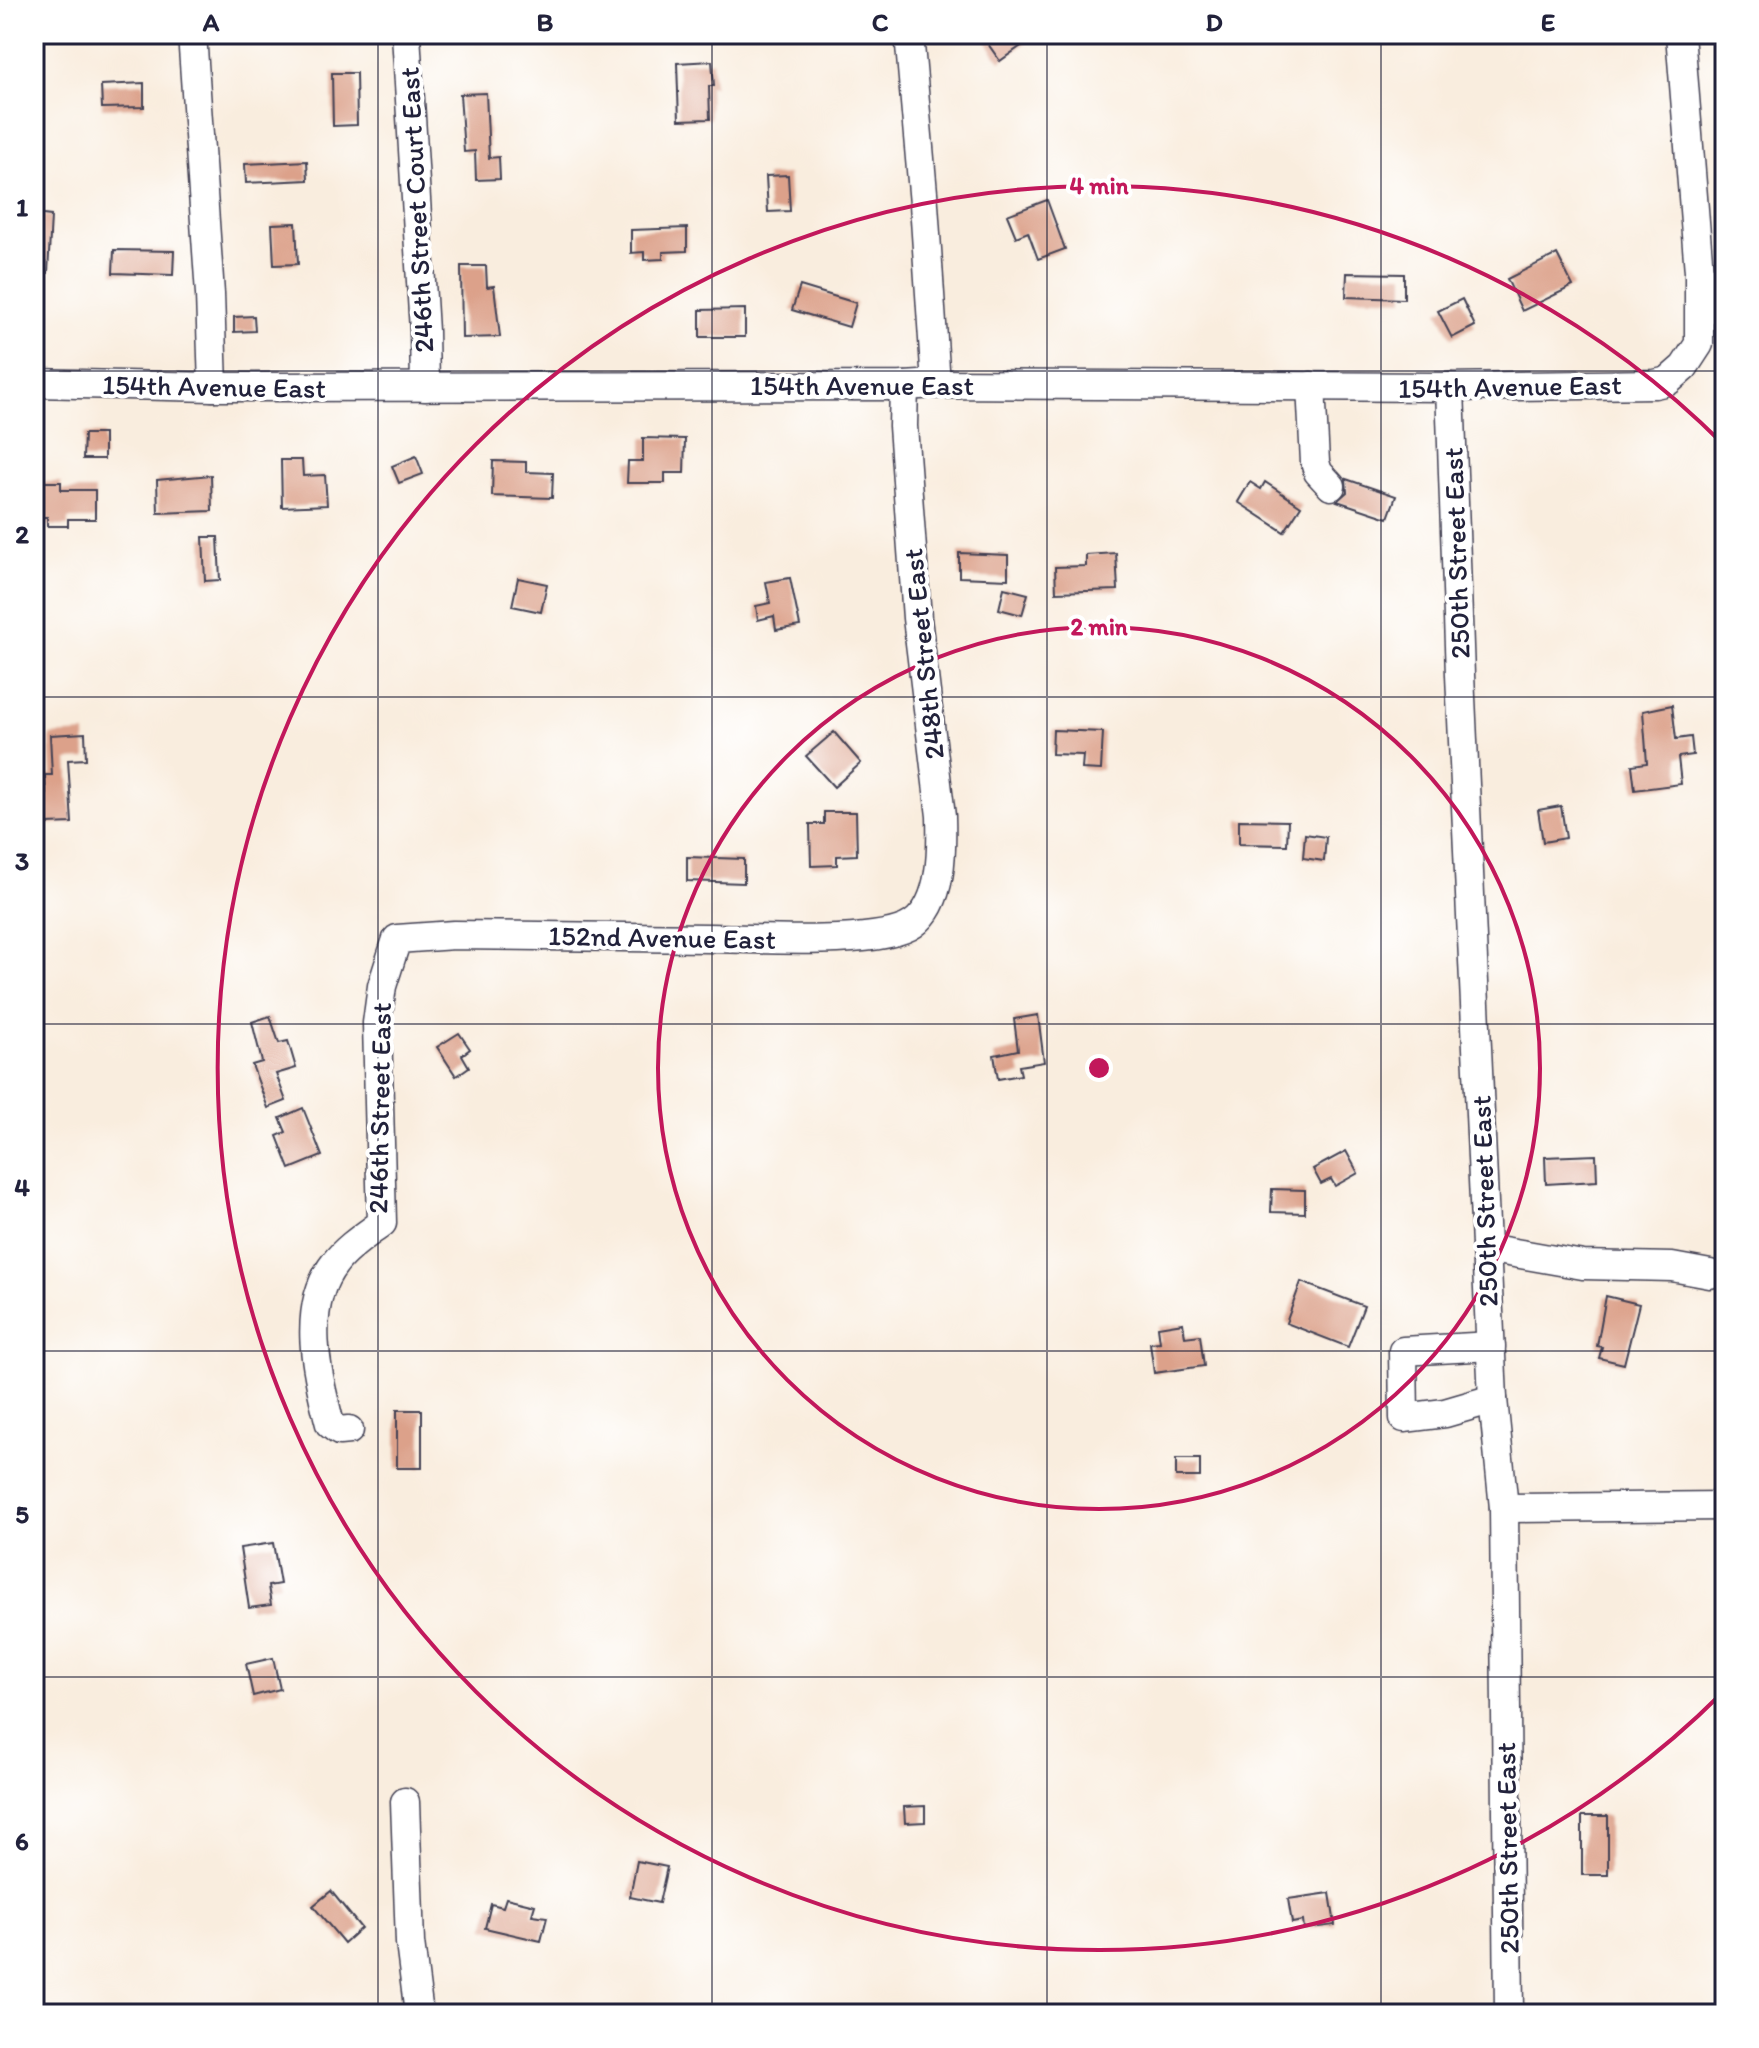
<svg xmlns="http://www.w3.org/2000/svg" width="1759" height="2048" viewBox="0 0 1759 2048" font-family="Itim,sans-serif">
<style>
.building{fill:#dca18a}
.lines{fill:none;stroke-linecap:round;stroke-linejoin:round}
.minor-casing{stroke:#424053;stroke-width:31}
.minor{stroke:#fff;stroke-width:28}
.grid{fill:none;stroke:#22223b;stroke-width:2;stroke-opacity:0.55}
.ring{fill:none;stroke:#c2185b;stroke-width:4}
.labels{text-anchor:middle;stroke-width:8;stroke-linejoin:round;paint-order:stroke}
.street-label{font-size:28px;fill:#22223b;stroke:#fff}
.centre{fill:#c2185b;stroke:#fff;stroke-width:4}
.ring-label{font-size:24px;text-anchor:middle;font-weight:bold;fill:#c2185b;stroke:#fff;stroke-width:8;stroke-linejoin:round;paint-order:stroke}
.neatline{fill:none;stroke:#22223b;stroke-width:3}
.grid-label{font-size:26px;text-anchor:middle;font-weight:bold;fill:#22223b}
</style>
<rect width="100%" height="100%" fill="#fff"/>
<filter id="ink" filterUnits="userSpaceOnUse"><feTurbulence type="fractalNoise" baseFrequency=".0125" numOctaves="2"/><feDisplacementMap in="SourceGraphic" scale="16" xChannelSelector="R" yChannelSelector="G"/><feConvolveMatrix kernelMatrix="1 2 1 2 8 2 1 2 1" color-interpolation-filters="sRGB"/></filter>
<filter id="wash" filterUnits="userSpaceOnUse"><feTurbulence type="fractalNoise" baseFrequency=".006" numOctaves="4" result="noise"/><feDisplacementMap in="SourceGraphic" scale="32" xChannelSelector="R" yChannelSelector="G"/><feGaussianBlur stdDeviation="1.8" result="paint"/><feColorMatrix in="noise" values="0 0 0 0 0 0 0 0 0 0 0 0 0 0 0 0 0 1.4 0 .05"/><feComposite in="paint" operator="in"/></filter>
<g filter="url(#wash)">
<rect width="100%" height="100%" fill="#f9edde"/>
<g id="blocks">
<!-- building -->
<g class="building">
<polygon points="981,34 1038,34 1000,61"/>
<polygon points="712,61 714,86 709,86 710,119 679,120 677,63"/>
<polygon points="332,73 356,73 357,125 333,126"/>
<polygon points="144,83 144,107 102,108 101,85"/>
<polygon points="486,93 489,158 499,157 500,179 476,180 475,151 464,152 460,94"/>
<polygon points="307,161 308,180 246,183 245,164"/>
<polygon points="788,175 790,211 768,212 766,176"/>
<polygon points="1047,200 1065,249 1038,259 1028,232 1016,237 1007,215"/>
<polygon points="34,214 51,216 48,273 34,272"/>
<polygon points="296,223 298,264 274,265 272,224"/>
<polygon points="687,228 687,251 663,252 663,259 644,260 644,252 631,253 631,230"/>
<polygon points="114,250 174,251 173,275 113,273"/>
<polygon points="1557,254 1573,286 1522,311 1507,279"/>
<polygon points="461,266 486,266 487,287 494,286 500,337 462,338"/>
<polygon points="1347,273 1404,274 1404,299 1346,297"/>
<polygon points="800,286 856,303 849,327 792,310"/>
<polygon points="1462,299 1475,326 1452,338 1438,311"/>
<polygon points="745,309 745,337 700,337 700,310"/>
<polygon points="254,316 255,331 234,332 234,317"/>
<polygon points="84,434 104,434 104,459 83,459"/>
<polygon points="643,438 685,439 684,473 665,473 665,483 627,483 628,461 643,461"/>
<polygon points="416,456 423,474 399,483 392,466"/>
<polygon points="281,460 302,460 303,476 325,475 327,505 282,507"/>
<polygon points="493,461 526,462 526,472 553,473 552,498 492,496"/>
<polygon points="211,475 212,511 158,513 157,480"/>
<polygon points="1346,479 1396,496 1388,518 1337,501 1347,492"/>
<polygon points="34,482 61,482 61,490 95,490 95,519 68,519 68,526 47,526 47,517 40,517 40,507 34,507"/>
<polygon points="1250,482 1261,489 1265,482 1301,506 1284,532 1238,502"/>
<polygon points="203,537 218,537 220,580 205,581"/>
<polygon points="959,553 1008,555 1008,579 959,577"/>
<polygon points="1116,553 1118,590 1056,592 1055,567 1086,566 1086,555"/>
<polygon points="518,578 547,584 541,612 512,606"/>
<polygon points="790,578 800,626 776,630 774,616 758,620 756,606 770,603 766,582"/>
<polygon points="1004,588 1028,594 1022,615 999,609"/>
<polygon points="1672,705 1676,739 1691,737 1693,755 1678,757 1681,784 1635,790 1632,765 1647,763 1643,711"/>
<polygon points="1053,730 1103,732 1101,770 1082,769 1083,755 1052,754"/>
<polygon points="834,732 861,763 834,787 806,756"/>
<polygon points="85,733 86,759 68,760 72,823 47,824 45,775 52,775 50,735"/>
<polygon points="1561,806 1566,838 1543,842 1538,810"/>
<polygon points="824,812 856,812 857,855 837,856 837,865 811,866 810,824 824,824"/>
<polygon points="1239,820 1288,821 1287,845 1239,844"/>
<polygon points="1305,834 1326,837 1324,861 1303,858"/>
<polygon points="687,857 744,859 744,883 687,881"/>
<polygon points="1038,1015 1044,1062 1019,1066 1021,1075 998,1079 994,1055 1018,1050 1014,1019"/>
<polygon points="270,1016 279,1043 288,1041 296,1068 276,1074 286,1101 268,1108 252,1065 262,1062 252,1022"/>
<polygon points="459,1033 470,1049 462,1055 469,1067 456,1076 437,1047"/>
<polygon points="303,1108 322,1156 290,1169 277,1136 286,1132 280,1118"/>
<polygon points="1346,1151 1358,1173 1335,1186 1331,1179 1321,1184 1313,1169"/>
<polygon points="1596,1155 1597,1181 1546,1184 1545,1157"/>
<polygon points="1272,1189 1305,1190 1305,1213 1271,1212"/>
<polygon points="1301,1282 1364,1306 1348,1347 1286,1323"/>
<polygon points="1606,1296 1639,1304 1624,1364 1599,1358 1602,1347 1597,1346"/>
<polygon points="1183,1323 1185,1337 1200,1335 1204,1366 1154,1373 1150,1343 1160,1342 1158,1327"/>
<rect x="397" y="1410" width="25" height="58"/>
<rect x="1176" y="1459" width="24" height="18"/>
<polygon points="273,1543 280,1584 268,1586 271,1605 249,1608 240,1548"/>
<polygon points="273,1658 280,1689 253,1696 246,1664"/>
<polygon points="925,1806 925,1822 905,1823 904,1807"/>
<rect x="1582" y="1816" width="26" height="59"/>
<polygon points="637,1861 667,1867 659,1903 630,1897"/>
<polygon points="331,1891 361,1928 344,1943 313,1906"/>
<polygon points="1330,1893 1335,1925 1304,1929 1303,1921 1292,1923 1288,1899"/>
<polygon points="506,1898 535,1905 532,1915 547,1917 541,1941 485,1928 491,1904 503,1907"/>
</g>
</g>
</g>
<g filter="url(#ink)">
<use href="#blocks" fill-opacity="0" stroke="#424053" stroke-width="2"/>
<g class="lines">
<defs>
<g id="minor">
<polyline points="192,34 210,294 213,387"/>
<polyline points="406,34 424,331 425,387"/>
<polyline points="909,34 924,204 936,384"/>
<polyline points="34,383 213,387 904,386 936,384 1450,387 1655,384 1668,381 1684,367 1699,344 1699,272 1680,34"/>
<polyline points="1311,386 1315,462 1318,472 1331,486"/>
<polyline points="1450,387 1460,675 1493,1399 1504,1508 1509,2014"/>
<polyline points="1486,1248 1583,1265 1672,1267 1710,1274"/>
<polyline points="1491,1346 1403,1351 1404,1418 1445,1413 1493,1399"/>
<path d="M349,1430l-10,1 -9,-7c-13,-49 -30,-117 5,-161 12,-16 31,-28 47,-40l-5,-200 5,-37 15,-47 57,-4c85,1 170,2 255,3 44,0 171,9 204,-14 30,-21 29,-75 28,-108l-24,-198 -14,-192 1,-40"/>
<polyline points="1504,1508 1725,1506"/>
<polyline points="405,1802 410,1943 419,2014"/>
</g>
</defs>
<!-- minor casing -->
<use href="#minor" class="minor-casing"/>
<!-- minor -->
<use href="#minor" class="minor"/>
</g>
</g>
<!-- grid -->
<path class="grid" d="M378,34v1980M712,34v1980M1047,34v1980M1381,34v1980M34,371h1691M34,697h1691M34,1024h1691M34,1351h1691M34,1677h1691"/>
<!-- distance rings -->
<g class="ring">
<circle cx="1099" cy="1068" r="441"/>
<path d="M1723 1692A882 882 0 1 1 1723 444"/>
</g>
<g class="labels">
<!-- street labels -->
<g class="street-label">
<text transform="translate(416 210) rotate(-93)" y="10">246th Street Court East</text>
<text x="862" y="395">154th Avenue East</text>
<text transform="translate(214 386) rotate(1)" y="10">154th Avenue East</text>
<text transform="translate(1510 386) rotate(-1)" y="10">154th Avenue East</text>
<text transform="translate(1456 553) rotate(-92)" y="10">250th Street East</text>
<text transform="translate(923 654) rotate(-96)" y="10">248th Street East</text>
<text transform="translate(662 937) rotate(1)" y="10">152nd Avenue East</text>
<text transform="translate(379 1108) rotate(-89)" y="10">246th Street East</text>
<text transform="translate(1484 1201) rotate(-92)" y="10">250th Street East</text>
<text transform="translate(1507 1848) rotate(-91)" y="10">250th Street East</text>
</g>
</g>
<circle cx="1099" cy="1068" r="12" class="centre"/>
<g class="ring-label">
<text x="1099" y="194">4 min</text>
<text x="1099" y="635">2 min</text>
</g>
<!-- margin -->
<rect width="1759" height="2048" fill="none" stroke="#fff" stroke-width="88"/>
<rect x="44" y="44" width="1671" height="1960" class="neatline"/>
<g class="grid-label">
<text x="211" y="31">A</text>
<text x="545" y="31">B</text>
<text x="880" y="31">C</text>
<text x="1214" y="31">D</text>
<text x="1548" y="31">E</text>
<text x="22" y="216">1</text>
<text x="22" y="543">2</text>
<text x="22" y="870">3</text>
<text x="22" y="1196">4</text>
<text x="22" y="1523">5</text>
<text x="22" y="1850">6</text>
</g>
</svg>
